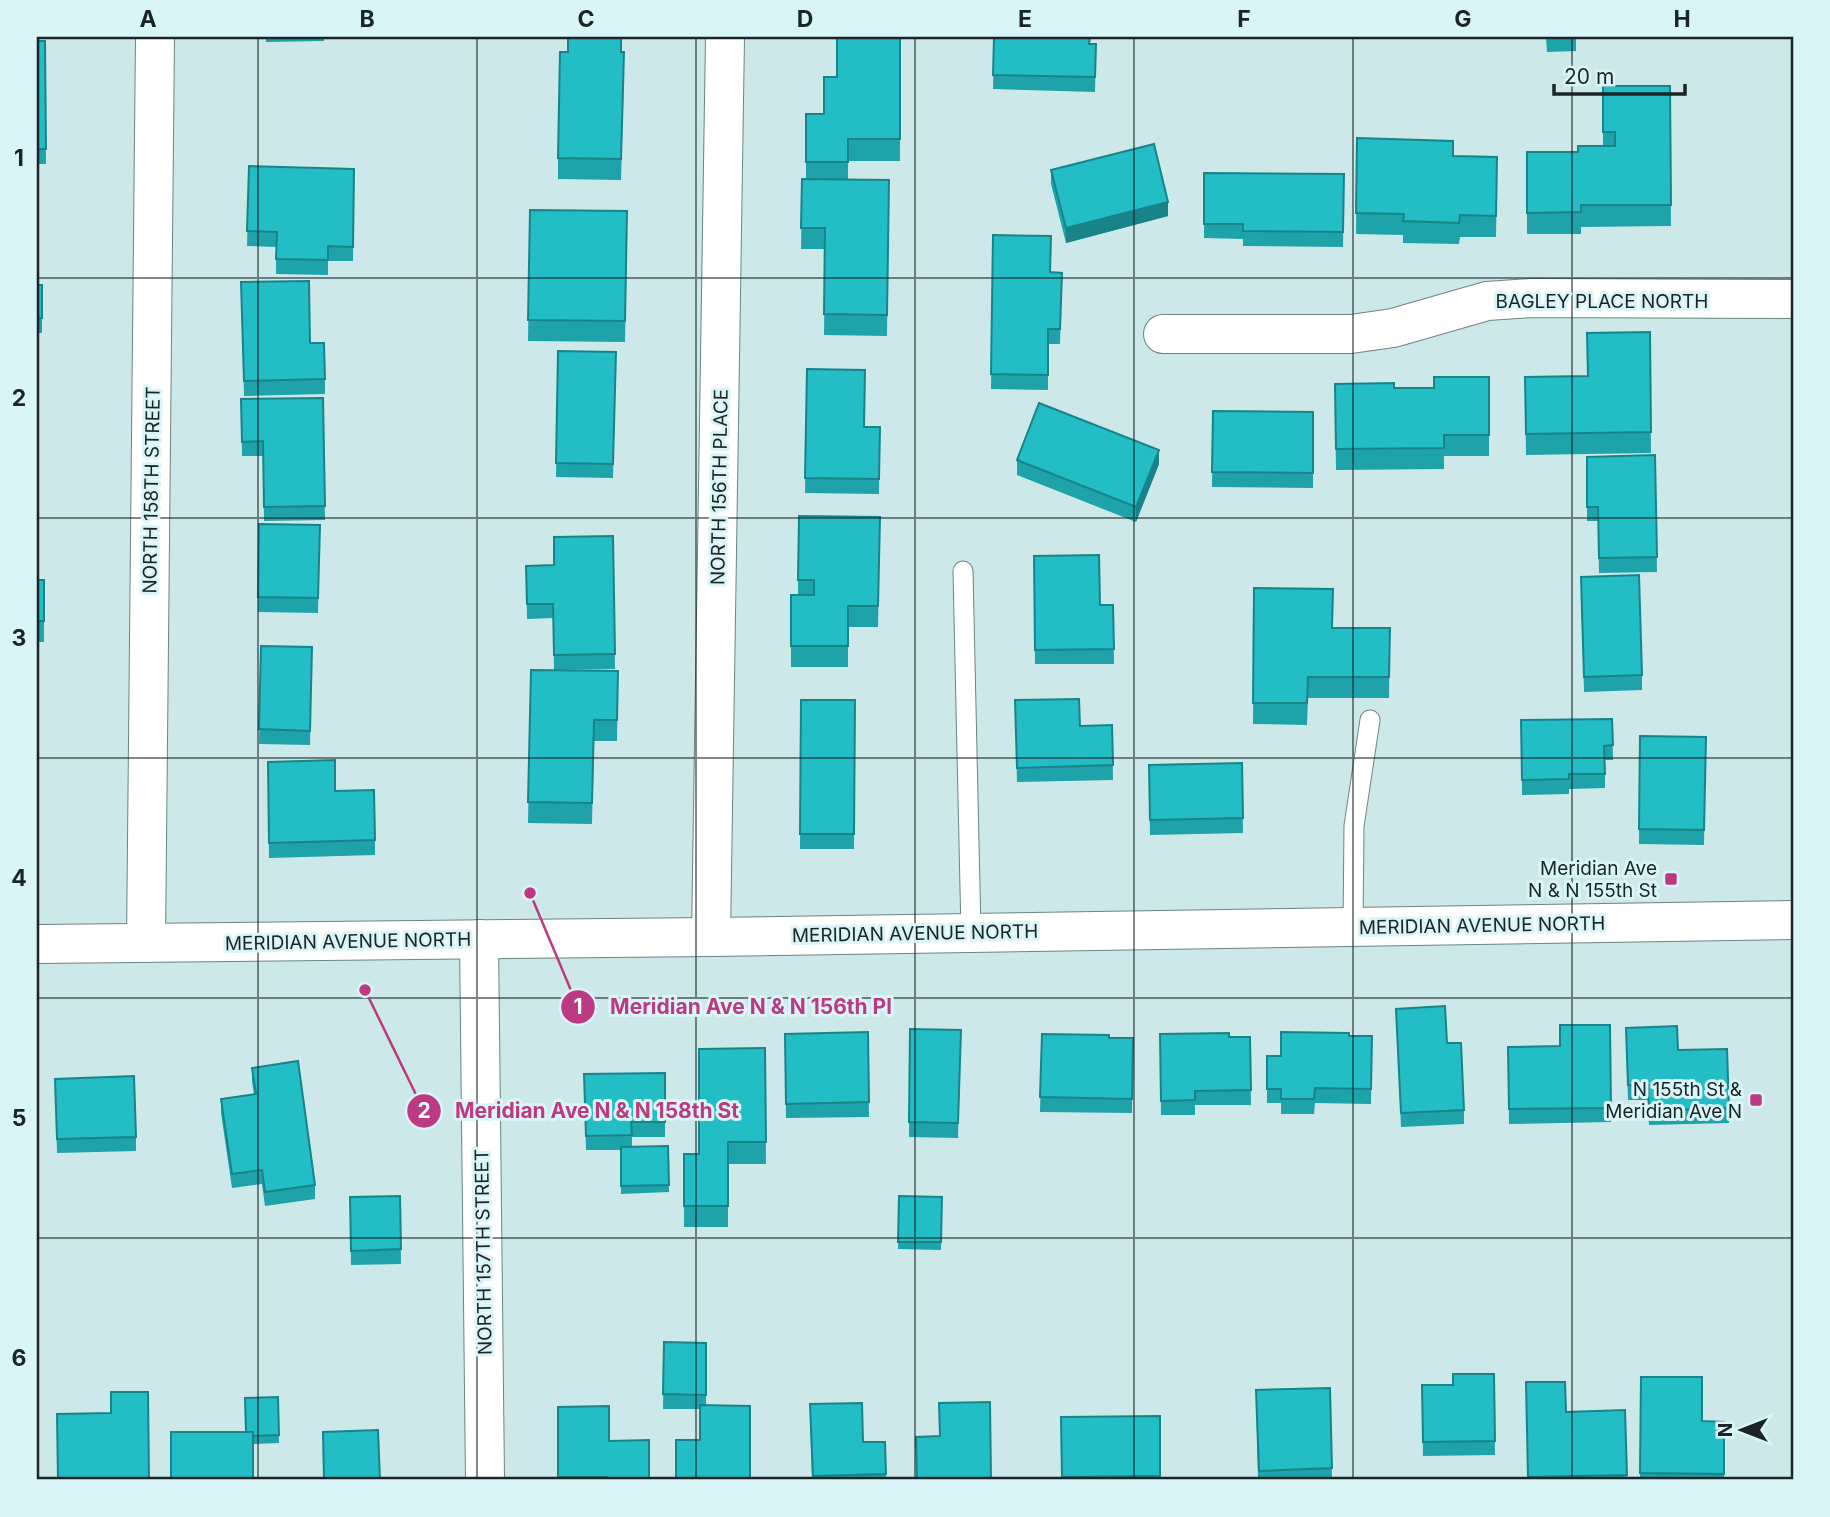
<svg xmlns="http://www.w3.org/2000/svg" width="1830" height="1517" viewBox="0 0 1830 1517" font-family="Inter,sans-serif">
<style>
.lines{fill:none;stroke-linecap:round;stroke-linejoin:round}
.lane-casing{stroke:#6b8486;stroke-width:21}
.street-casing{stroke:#6b8486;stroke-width:40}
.secondary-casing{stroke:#6b8486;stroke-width:40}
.lane{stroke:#fff;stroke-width:19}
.street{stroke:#fff;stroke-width:38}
.secondary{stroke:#fff;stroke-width:38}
.wall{fill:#1da3a9}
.shaded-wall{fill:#18848a}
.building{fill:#22bdc5;stroke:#18848a;stroke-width:2}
.grid{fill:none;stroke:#1b2526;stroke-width:2;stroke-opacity:0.55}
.poi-dot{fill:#bc3a82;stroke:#daf5f7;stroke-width:2.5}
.labels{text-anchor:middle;stroke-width:6;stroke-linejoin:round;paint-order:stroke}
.street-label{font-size:19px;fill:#1b2526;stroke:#daf5f7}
.poi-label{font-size:19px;fill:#1b2526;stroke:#daf5f7;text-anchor:end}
.leader{fill:none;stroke:#bc3a82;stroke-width:2.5}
.callout-dot{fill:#bc3a82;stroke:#daf5f7;stroke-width:2.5}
.mark-label{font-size:21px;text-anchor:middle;font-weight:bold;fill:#fff}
.callout-label{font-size:21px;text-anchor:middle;font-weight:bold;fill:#bc3a82;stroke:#daf5f7;stroke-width:6;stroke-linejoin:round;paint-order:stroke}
.neatline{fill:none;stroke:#1b2526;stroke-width:2.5}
.grid-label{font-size:23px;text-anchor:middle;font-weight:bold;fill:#1b2526}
</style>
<rect width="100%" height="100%" fill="#cde8e9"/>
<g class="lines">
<defs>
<g id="lane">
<polyline points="963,571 971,933"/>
<polyline points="1353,927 1354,826 1370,720"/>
</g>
<g id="street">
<polyline points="1163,334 1351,334 1393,328 1487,301 1532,298 1793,299"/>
<polyline points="711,937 725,37"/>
<polyline points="479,939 485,1480"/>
<polyline points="146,943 155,37"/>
</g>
<polyline id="secondary" points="37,944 711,937 1793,920"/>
</defs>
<!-- lane casing -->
<use href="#lane" class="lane-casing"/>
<!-- street casing -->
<use href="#street" class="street-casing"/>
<!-- secondary casing -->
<use href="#secondary" class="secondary-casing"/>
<!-- lane -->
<use href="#lane" class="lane"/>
<!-- street -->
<use href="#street" class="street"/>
<!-- secondary -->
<use href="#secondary" class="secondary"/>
</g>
<!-- wall -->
<g class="wall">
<polygon points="266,37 324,37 324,41 266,42"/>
<polygon points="900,37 900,161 848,161 848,180 889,180 887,336 824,335 825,249 801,249 802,179 806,179 806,114 824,114 837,77"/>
<polygon points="994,37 1096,44 1095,92 993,89"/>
<polygon points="1546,37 1576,37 1576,51 1547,52"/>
<polygon points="37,41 45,41 46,164 37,164"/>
<polygon points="621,52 624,74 621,180 558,179 558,158"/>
<polygon points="1603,86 1670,86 1671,226 1581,227 1581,234 1527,234 1527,152 1578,152 1603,146"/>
<polygon points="1357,138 1453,156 1497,178 1496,237 1460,237 1459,244 1403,243 1403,235 1356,234"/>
<polygon points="249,166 354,169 353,261 328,261 328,275 276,274 276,247 247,246"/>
<polygon points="1051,170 1168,216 1066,243 1051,184"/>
<polygon points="37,173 38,210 38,232 37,232"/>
<polygon points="1204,173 1344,174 1343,247 1243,246 1243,239 1204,238"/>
<polygon points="530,210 627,233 625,342 528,341"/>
<polygon points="993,235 1050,272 1062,273 1060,344 1048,344 1048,390 991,389"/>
<polygon points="241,282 310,343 325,379 325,394 244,396"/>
<rect x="37" y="285" width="5" height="48"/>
<polygon points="1650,332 1651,453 1526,455 1525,377 1588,376"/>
<polygon points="558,351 616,352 613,478 556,477"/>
<polygon points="807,369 864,427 880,427 879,494 805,493"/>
<polygon points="1489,377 1489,456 1444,456 1444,469 1336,470 1335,384 1394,388 1434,388"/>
<polygon points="323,398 325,520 264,521 263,456 242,456 241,399"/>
<polygon points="1213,411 1313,412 1313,488 1212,487"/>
<polygon points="1655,455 1657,572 1599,573 1598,521 1587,521 1587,457"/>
<polygon points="1017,460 1159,464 1136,522 1017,475"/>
<polygon points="799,516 880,517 878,627 848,627 848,667 791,667 791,595 798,595"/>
<polygon points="259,524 320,525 318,613 258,612"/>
<polygon points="613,536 615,669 554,670 553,618 527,619 526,566 554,565"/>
<polygon points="1034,556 1100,605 1113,605 1114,664 1035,664"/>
<rect x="37" y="580" width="7" height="62"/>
<polygon points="1254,588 1333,628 1390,628 1389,698 1308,698 1307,725 1253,724"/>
<polygon points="1581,592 1642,675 1642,690 1584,692"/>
<polygon points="261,646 312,647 310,745 259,744"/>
<polygon points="531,670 618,671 617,741 594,741 592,824 528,823"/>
<polygon points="801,700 855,700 854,849 800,849"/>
<polygon points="1015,700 1080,726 1112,725 1113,780 1017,782"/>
<polygon points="1612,719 1613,760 1605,760 1605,788 1569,789 1569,794 1522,795 1521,720"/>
<polygon points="1640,736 1706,737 1704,845 1639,844"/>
<polygon points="268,762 335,791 375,840 375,855 269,858"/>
<polygon points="1242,763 1243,833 1150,835 1149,765"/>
<polygon points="1396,1009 1447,1043 1464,1110 1464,1124 1401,1127"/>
<polygon points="1610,1025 1611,1122 1509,1124 1508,1047 1560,1046"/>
<polygon points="1626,1028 1729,1108 1729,1123 1649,1125 1648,1100 1628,1100"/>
<polygon points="910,1029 961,1030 958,1138 909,1137"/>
<polygon points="868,1032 869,1117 786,1118 785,1034"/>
<polygon points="1042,1034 1133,1038 1132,1113 1040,1112"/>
<polygon points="1160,1034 1229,1037 1250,1037 1251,1105 1195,1105 1195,1115 1161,1115"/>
<polygon points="1349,1036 1372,1036 1371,1104 1315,1103 1314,1114 1281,1114 1281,1103 1267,1103 1267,1056 1281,1056"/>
<polygon points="765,1048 766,1164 728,1164 728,1227 684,1227 684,1154 699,1154"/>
<polygon points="252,1068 315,1185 315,1199 265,1206 262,1184 232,1188 221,1113 221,1099 254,1094 252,1082"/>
<polygon points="665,1073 665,1137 632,1137 632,1147 668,1146 669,1192 621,1194 621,1150 586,1150 584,1074"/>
<polygon points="55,1079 136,1137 136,1151 57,1153"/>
<polygon points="400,1196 401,1264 351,1265 350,1197"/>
<polygon points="899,1196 942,1197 941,1250 898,1249"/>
<polygon points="664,1342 706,1343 706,1405 750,1406 750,1480 676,1480 676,1440 700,1440 700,1409 663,1409"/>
<polygon points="1453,1374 1494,1374 1495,1455 1423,1456 1422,1385 1453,1385"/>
<polygon points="1641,1377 1702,1421 1724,1422 1724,1480 1640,1480"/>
<polygon points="1526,1382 1566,1412 1625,1410 1627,1480 1528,1480"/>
<polygon points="1330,1388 1332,1480 1258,1480 1256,1390"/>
<polygon points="278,1397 279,1443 253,1444 246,1432"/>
<polygon points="558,1407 609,1441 649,1440 649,1480 558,1480"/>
<polygon points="1160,1416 1160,1480 1061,1480 1061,1417"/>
<polygon points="810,1419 863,1442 885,1442 886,1480 812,1480"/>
</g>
<!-- shaded-wall -->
<g class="shaded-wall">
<polygon points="1168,202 1168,216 1066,243 1066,228"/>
<polygon points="1159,450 1159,464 1136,522 1136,507"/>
</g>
<!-- building -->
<g class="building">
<polygon points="568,37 621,37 621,52 624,52 621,159 558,158 560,52 568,52"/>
<polygon points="837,37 900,37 900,139 848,139 848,162 806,162 806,114 824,114 824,77 837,77"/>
<polygon points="994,37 1090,37 1089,44 1096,44 1095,77 993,75"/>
<polygon points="37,41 45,41 46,149 37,149"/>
<polygon points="1603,86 1670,86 1671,205 1581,205 1581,212 1527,213 1527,152 1578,152 1578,146 1615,146 1615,132 1603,132"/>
<polygon points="1357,138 1453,141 1453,156 1497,157 1496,216 1460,215 1459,223 1403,221 1404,214 1356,213"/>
<polygon points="1154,144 1168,202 1066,228 1051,170"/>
<polygon points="249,166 354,169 353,247 328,246 328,260 276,259 277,232 247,231"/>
<polygon points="37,173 38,210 37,210"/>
<polygon points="1204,173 1344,174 1343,232 1243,231 1243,224 1204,224"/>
<polygon points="802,179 889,180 887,315 824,314 825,228 801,228"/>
<polygon points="530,210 627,211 625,321 528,320"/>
<polygon points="993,235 1051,236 1050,272 1062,273 1060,329 1048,329 1048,375 991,374"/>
<polygon points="309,281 310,343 324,343 325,379 244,381 241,282"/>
<rect x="37" y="285" width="5" height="33"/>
<polygon points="1650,332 1651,432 1526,434 1525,377 1588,376 1587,333"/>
<polygon points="558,351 616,352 613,464 556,463"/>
<polygon points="807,369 865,370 864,427 880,427 879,479 805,478"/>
<polygon points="1434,377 1489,377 1489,435 1444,435 1444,448 1336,449 1335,384 1394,383 1394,388 1434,388"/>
<polygon points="323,398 325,506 264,507 263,441 242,442 241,399"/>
<polygon points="1039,403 1159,450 1136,507 1017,460"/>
<polygon points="1213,411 1313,412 1313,473 1212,472"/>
<polygon points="1655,455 1657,557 1599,558 1598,507 1587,507 1587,457"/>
<polygon points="799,516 880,517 878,606 848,606 848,646 791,646 791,595 814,595 814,580 798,580"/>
<polygon points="259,524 320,525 318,598 258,597"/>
<polygon points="613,536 615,654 554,655 553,604 527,604 526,566 554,565 554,537"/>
<polygon points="1099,555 1100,605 1113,605 1114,649 1035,650 1034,556"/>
<polygon points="1639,575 1642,675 1584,677 1581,577"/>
<rect x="37" y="580" width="7" height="41"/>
<polygon points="1254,588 1333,589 1332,628 1390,628 1389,677 1308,677 1307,703 1253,703"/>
<polygon points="261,646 312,647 310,731 259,729"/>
<polygon points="531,670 618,671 617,720 594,720 592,803 528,802"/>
<polygon points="1079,699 1080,726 1112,725 1113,765 1017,768 1015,700"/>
<polygon points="801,700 855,700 854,834 800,834"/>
<polygon points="1612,719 1613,745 1604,746 1605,774 1569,774 1569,779 1522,780 1521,720"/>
<polygon points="1640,736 1706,737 1704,830 1639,829"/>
<polygon points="335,760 335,791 374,790 375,840 269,843 268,762"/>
<polygon points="1242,763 1243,818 1150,820 1149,765"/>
<polygon points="1445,1006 1447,1043 1461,1043 1464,1110 1401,1113 1396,1009"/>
<polygon points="1560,1025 1610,1025 1611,1108 1509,1109 1508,1047 1560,1046"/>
<polygon points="1677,1026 1678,1050 1727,1049 1729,1108 1649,1111 1648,1085 1628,1085 1626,1028"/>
<polygon points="910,1029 961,1030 958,1123 909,1122"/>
<polygon points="868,1032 869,1102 786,1104 785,1034"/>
<polygon points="1281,1032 1349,1033 1349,1036 1372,1036 1371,1089 1315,1088 1314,1099 1281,1099 1281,1089 1267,1089 1267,1056 1281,1056"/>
<polygon points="1229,1033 1229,1037 1250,1037 1251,1090 1195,1091 1195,1100 1161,1101 1160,1034"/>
<polygon points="1042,1034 1109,1035 1109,1038 1133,1038 1132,1099 1040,1097"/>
<polygon points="765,1048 766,1142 728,1142 728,1206 684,1206 684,1154 699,1154 699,1049"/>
<polygon points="298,1061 315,1185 265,1192 262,1170 232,1174 221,1099 256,1094 252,1068"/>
<polygon points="665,1073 665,1122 631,1122 632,1135 586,1136 584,1074"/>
<polygon points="134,1076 136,1137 57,1139 55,1079"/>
<polygon points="668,1146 669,1185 621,1186 621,1147"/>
<polygon points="400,1196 401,1249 351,1251 350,1197"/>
<polygon points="899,1196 942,1197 941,1242 898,1242"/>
<polygon points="664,1342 706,1343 706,1395 663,1394"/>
<polygon points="1453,1374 1494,1374 1495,1441 1423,1442 1422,1385 1453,1385"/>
<polygon points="1641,1377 1702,1377 1702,1421 1724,1422 1724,1474 1640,1473"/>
<polygon points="1526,1382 1565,1382 1566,1412 1625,1410 1627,1475 1528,1477"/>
<polygon points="1330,1388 1332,1468 1259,1471 1256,1390"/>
<polygon points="111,1392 148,1392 149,1480 58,1480 57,1414 111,1413"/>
<polygon points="278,1397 279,1435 253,1436 253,1432 246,1432 245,1398"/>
<polygon points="990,1402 991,1480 917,1480 916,1437 940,1436 939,1403"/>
<polygon points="862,1403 863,1442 885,1442 886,1474 813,1476 810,1404"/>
<polygon points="700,1405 750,1406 750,1478 676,1478 676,1440 700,1440"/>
<polygon points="609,1406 609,1441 649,1440 649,1480 607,1480 607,1477 558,1477 558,1407"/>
<polygon points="1160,1416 1160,1476 1062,1477 1061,1417"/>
<polygon points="378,1430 380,1480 324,1480 323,1432"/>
<rect x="171" y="1432" width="82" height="48"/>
</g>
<!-- grid -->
<path class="grid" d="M258,37v1443M477,37v1443M696,37v1443M915,37v1443M1134,37v1443M1353,37v1443M1572,37v1443M37,278h1756M37,518h1756M37,758h1756M37,998h1756M37,1238h1756"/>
<!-- markers -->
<g class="poi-dot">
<rect x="1664" y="872" width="14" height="14" rx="3.5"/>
<rect x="1749" y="1093" width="14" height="14" rx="3.5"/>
</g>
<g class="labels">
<!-- street labels -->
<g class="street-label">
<text x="1602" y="308">BAGLEY PLACE NORTH</text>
<text transform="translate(719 487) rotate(-89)" y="7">NORTH 156TH PLACE</text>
<text transform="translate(151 490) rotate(-89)" y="7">NORTH 158TH STREET</text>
<text transform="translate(1482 925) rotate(-1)" y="7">MERIDIAN AVENUE NORTH</text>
<text transform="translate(915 933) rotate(-1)" y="7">MERIDIAN AVENUE NORTH</text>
<text transform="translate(348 941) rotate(-1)" y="7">MERIDIAN AVENUE NORTH</text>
<text transform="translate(483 1252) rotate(-91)" y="7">NORTH 157TH STREET</text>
</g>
<!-- poi labels -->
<g class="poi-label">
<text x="1657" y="875">Meridian Ave<tspan x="1657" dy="22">N &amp; N 155th St</tspan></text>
<text x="1742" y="1096">N 155th St &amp;<tspan x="1742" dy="22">Meridian Ave N</tspan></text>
</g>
</g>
<!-- callouts -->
<path class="leader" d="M530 893L578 1007M365 990L424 1111"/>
<g class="callout-dot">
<circle cx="530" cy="893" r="7"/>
<circle cx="365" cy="990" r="7"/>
<circle cx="578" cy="1007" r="18"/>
<circle cx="424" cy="1111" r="18"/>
</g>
<g class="mark-label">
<text x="578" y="1014">1</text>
<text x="424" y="1118">2</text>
</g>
<g class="callout-label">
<text x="751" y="1014">Meridian Ave N &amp; N 156th Pl</text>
<text x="597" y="1118">Meridian Ave N &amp; N 158th St</text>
</g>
<!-- border -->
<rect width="1830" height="1517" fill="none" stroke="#daf5f7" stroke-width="77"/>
<!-- north arrow -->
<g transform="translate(1742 1430) rotate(270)" stroke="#daf5f7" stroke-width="5" paint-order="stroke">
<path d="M0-5L12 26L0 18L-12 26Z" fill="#1b2526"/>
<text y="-10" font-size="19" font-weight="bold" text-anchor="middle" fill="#1b2526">N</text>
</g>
<!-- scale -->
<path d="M1554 84v10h131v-10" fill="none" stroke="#1b2526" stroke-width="3.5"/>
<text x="1564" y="84" font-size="21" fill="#1b2526" stroke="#daf5f7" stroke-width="5" paint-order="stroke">20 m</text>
<rect x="38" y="38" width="1754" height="1440" class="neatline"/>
<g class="grid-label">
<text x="148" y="27">A</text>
<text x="367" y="27">B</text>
<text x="586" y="27">C</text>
<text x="805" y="27">D</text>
<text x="1025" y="27">E</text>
<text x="1244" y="27">F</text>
<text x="1463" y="27">G</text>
<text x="1682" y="27">H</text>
<text x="19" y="166">1</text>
<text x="19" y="406">2</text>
<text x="19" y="646">3</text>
<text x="19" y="886">4</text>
<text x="19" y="1126">5</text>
<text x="19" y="1366">6</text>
</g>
</svg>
